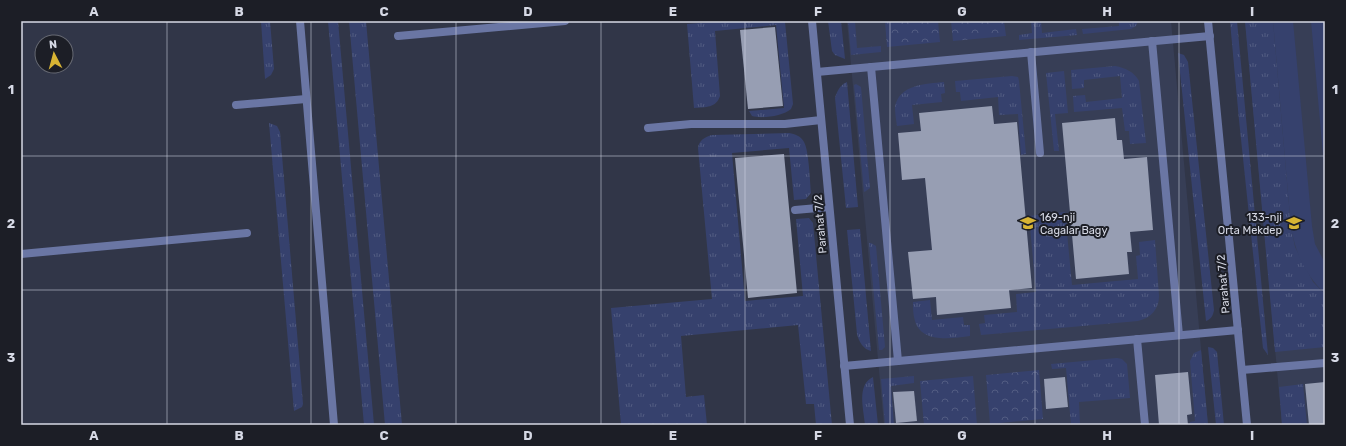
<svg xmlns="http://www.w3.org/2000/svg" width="1346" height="446" viewBox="0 0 1346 446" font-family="Rubik,sans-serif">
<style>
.built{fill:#373e56}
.grass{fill:url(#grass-tufts)}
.park{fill:url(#park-crowns)}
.pitch{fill:#36416d}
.building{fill:#979eb3}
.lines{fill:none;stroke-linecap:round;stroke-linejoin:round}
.service{stroke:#6a76a4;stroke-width:8}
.minor{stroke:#6a76a4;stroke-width:8}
.grid{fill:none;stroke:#d6d9e5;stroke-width:1;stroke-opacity:0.55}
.labels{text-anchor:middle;stroke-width:4;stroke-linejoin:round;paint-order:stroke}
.poi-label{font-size:11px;fill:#d6d9e5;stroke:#1c1e26;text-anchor:start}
.street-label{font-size:11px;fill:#d6d9e5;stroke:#1c1e26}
.neatline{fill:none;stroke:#d6d9e5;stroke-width:1.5}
.grid-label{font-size:13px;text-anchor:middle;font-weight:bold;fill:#d6d9e5}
</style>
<defs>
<pattern id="grass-tufts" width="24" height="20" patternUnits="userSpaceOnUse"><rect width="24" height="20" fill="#36416d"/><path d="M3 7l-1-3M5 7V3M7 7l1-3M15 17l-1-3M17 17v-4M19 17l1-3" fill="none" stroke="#525c82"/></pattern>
<pattern id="park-crowns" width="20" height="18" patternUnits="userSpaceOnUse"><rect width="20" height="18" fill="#36416d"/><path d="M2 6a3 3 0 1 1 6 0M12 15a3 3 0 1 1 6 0" fill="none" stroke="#525c82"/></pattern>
</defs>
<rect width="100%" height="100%" fill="#313648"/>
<!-- built -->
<g class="built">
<polygon points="847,21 1171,21 1208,425 884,425"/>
<polygon points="1245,21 1325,21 1325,425 1282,425"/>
</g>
<!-- grass -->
<g class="grass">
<polygon points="261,21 270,21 274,69 271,75 265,79"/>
<polygon points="328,21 338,21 374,425 364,425"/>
<polygon points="349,21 366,21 402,425 385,425"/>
<path d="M723,21l62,1 8,82 -2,5c-8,7 -29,10 -39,7l-3,-5 35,-3 -8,-83 -61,6 5,65c-4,12 -14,11 -26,12l-7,-84z"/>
<polygon points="828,21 841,21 845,59 835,55 832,51"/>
<polygon points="848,21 855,21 857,48 881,46 881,52 851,55"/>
<polygon points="1031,21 1041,21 1042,33 1076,29 1077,35 1019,40 1019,35 1032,33"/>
<polygon points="1119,21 1138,21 1136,26 1131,29 1083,34 1082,29 1119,26"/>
<polygon points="1230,21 1237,21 1268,355 1263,348 1239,120"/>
<polygon points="1245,21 1273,21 1291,228 1295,247 1313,282 1325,294 1325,347 1275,352"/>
<path d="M1178,53l6,2 4,7 26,248c-1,6 -3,9 -8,11z"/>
<path d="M1115,66c11,2 19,6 24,15l7,62 -16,1 -1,-13h-4l-3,-23 -48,4 -1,-16 12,-1 1,7 36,-4 -2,-22 -36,4v8l-12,1 -1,-19z"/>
<polygon points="1064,71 1068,113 1055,114 1059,151 1054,151 1046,73"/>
<polygon points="1012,76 1018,77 1019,81 1026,154 1021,155 1018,114 999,115 998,97 961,101 960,92 956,92 955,81"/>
<path d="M847,82l11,125 -12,1 -11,-110c2,-7 5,-13 12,-16z"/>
<path d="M944,82l1,11 -4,1 1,8 -30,3 2,19 -17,2c-1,-6 -2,-13 -2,-19 4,-23 31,-23 49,-25z"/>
<polygon points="856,84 861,87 870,188 866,191 864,192 854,85"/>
<polygon points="269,123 277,126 280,132 303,404 302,407 294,411"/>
<path d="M789,133c6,1 12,3 15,9 5,9 6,40 7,51l-5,6 -12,1 -5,-52 -57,5 13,148 58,-5 -7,-77 13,-1 4,5 19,202h-16l-2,-21h-8l-8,-79 -117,11 5,61 18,-2 3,30h-86l-10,-117 101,-9 -14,-151c1,-8 7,-11 14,-13z"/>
<path d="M1065,212l7,73 66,-6 -2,-23 4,-1 -1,-13 16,-2 4,56c0,13 -8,22 -21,25l-157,14 -2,-11 6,-1 -1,-8 33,-3 -1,-18 20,-2 -7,-76z"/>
<path d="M860,229l11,122c-8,-2 -12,-9 -14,-17l-10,-104z"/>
<polygon points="869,243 871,243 876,246 885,347 882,350 879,350"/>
<path d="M930,300l2,20 31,-3 1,8h6v11c-18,2 -48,8 -55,-15 -2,-6 -2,-13 -2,-19z"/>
<polygon points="1208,347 1213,348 1217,352 1224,425 1216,425"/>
<polygon points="1201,350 1208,425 1190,425 1190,422 1195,421 1190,361 1194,353"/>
<polygon points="1117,358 1122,359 1127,364 1130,398 1079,402 1080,425 1071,425 1066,368 1052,369 1051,364"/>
<polygon points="914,376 914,383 891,386 894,425 885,425 881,379"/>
<path d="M873,377l5,48h-13c-1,-15 -9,-40 8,-48z"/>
<polygon points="1303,384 1307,425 1282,425 1279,387"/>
</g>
<!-- park -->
<g class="park">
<polygon points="885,21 938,21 940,42 887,47"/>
<polygon points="951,21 1004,21 1006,36 953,41"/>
<polygon points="1039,370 1043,419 990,424 986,375"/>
<polygon points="973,376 977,425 924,425 920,381"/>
</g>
<!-- pitch -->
<g class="pitch">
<path d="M1273,21h20l19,205 3,18 10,19v31c-21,-22 -28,-37 -34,-66z"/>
<polygon points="1311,21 1325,21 1325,177"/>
</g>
<!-- building -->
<g class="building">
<polygon points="775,27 783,106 748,109 740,30"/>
<polygon points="992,106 994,124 1017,122 1032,288 1009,290 1011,308 937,315 936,297 913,299 908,252 932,250 925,178 902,180 898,133 921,131 919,113"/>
<polygon points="1115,118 1117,140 1122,140 1124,159 1147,157 1153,230 1130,232 1132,252 1127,252 1129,274 1076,279 1062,123"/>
<polygon points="784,154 797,293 748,298 735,158"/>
<polygon points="1188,372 1192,414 1187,415 1188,425 1159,425 1155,375"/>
<polygon points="1065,377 1068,407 1046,409 1044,379"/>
<polygon points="1325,382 1325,425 1309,425 1305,384"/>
<polygon points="914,391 917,421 896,423 893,392"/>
</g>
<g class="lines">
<!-- service -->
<g class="service">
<polyline points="398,36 565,21"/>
<polyline points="1152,41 1179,335"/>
<polyline points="1031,52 1040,153"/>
<polyline points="871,67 898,361"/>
<polyline points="817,72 1210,36"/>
<polyline points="236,105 306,99"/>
<polyline points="648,128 691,124 785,124 821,120"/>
<polyline points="795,210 829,207"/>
<polyline points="21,254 247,233"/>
<polyline points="1137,339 1145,425"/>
<polyline points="844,366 1238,330"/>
<polyline points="1242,370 1325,363"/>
</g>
<!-- minor -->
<g class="minor">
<polyline points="300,21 334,425"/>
<polyline points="812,21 850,425"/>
<polyline points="1208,21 1247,425"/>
</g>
</g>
<!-- grid -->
<path class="grid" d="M167,21v404M311,21v404M456,21v404M601,21v404M745,21v404M890,21v404M1035,21v404M1179,21v404M21,156h1304M21,290h1304"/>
<!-- icons -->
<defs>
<symbol id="school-bare" viewBox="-9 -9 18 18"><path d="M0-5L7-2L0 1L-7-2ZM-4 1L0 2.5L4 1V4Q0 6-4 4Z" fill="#d8b434" stroke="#1c1e26" stroke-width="2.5" paint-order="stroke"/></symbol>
</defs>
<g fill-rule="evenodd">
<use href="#school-bare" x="1017" y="212" width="22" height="22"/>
<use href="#school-bare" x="1283" y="212" width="22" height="22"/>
</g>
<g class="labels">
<!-- poi labels -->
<g class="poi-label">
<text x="1040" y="221">169-nji<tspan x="1040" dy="13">Cagalar Bagy</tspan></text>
<text x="1282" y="221" text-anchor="end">133-nji<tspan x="1282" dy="13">Orta Mekdep</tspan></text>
</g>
<!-- street labels -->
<g class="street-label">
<text transform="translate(820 224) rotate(-95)" y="4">Parahat 7/2</text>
<text transform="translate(1223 284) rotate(-95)" y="4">Parahat 7/2</text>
</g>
</g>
<!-- border -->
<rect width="1346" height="446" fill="none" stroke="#1c1e26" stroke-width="44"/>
<!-- north arrow -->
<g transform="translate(54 54) rotate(354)"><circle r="19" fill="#1c1e26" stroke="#666972"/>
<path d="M0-3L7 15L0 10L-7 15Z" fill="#d8b434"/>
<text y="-6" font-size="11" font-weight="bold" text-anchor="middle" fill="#d6d9e5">N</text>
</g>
<rect x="22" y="22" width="1302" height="402" class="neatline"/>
<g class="grid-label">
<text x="94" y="16">A</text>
<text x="239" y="16">B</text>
<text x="384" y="16">C</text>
<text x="528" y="16">D</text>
<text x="673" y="16">E</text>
<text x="818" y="16">F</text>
<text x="962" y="16">G</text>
<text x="1107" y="16">H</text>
<text x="1252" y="16">I</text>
<text x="11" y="94">1</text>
<text x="1335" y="94">1</text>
<text x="11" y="228">2</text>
<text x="1335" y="228">2</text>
<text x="11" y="362">3</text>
<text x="1335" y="362">3</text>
<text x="94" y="440">A</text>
<text x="239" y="440">B</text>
<text x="384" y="440">C</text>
<text x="528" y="440">D</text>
<text x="673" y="440">E</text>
<text x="818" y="440">F</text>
<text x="962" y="440">G</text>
<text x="1107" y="440">H</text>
<text x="1252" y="440">I</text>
</g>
</svg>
